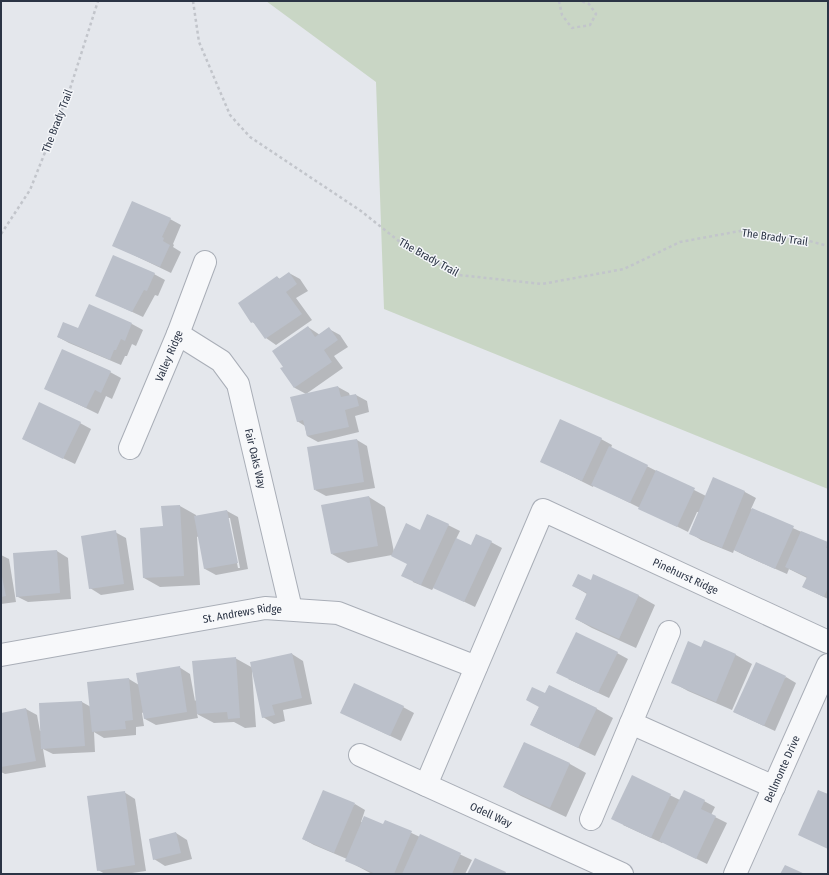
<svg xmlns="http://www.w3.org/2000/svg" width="829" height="875" viewBox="0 0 829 875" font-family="'Fira Sans Condensed',sans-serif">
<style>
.green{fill:#c9d6c5}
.shadow{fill:#0003;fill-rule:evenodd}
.building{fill:#bbc0ca}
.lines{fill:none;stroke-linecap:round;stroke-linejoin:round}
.street-casing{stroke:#a9aeb7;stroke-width:24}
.path{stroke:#c2c5cb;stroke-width:2.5;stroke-dasharray:3 3;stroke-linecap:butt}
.street{stroke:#f7f8fa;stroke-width:22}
.labels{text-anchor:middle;stroke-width:3;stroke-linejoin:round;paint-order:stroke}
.street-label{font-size:11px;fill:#2b3445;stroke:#f4f6f9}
</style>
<rect width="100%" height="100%" fill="#e4e7ec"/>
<!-- green -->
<polygon class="green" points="266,1 828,1 828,489 384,309 376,82"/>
<!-- shadow -->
<g class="shadow">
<polygon points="170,219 181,225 173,244 174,245 173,247 181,252 171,273 113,245"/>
<polygon points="289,273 300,279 308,291 296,298 312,320 276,345 266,338 256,324 252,322 277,277 280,279"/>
<polygon points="154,274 165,280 158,296 155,295 143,317 96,295"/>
<polygon points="132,324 143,330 136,346 132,344 127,356 125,356 121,365 69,343 58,337 79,330"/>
<polygon points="308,327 320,335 329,329 340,335 348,347 334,356 343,368 306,394 295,388 282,369 285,367"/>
<polygon points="110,372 121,378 112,399 106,396 98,414 45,388"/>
<polygon points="338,387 349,393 350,396 356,395 367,401 369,412 355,416 359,432 318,442 307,436 305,426 297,421"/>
<polygon points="80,423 91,429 75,464 23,439"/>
<polygon points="601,439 612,445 611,448 706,496 713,479 745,492 756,498 751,509 828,544 828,599 803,587 807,578 789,569 787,574 746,556 734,550 733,553 701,540 690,533 699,512 697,512 688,532 594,485 593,487 541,461"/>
<polygon points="357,440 367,446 375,488 326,496 315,490"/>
<polygon points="369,497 385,507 394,552 421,531 428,515 460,531 456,539 471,546 491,542 502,548 475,607 434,587 432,590 413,582 408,564 392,555 348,563 332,554"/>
<path d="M180,506l16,9v2l31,-6 11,6 10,52 -32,6 -11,-6 -6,-33 -2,1 3,48 -40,2 -16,-9 20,-51zM228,518h2l10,50h-2z"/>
<polygon points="115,532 126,538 134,590 101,595 90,588"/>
<polygon points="57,551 68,558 71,599 28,602 16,596"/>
<polygon points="1,555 9,559 16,602 1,604"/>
<polygon points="594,575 639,596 655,605 636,648 592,628 576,619 587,594 574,586 591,581"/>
<polygon points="701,648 736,655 752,664 732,710 688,691 672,682"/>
<polygon points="617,653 628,659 609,698 568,679"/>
<polygon points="292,654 303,661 312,704 283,710 285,721 274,724 263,717 253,671 252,672 256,727 245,728 234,722 214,723 197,714 198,718 156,725 145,719 144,712 142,713 144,726 136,727 136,735 104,738 94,732 95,752 53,754 43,749 46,767 5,774 1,772 1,714 26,709 37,715 40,731 41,731 82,702 91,707 129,679 139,685 179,667 190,674 195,701 196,700 235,658 253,668"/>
<polygon points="786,677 796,683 775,731 734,712"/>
<polygon points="549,686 597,709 613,718 595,756 547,733 531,724"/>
<polygon points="403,707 414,713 401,741 342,713"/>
<polygon points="524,743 570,764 586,773 566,817 521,796 505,787"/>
<polygon points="632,777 680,800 704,801 715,807 711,815 727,823 707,864 663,842 662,843 623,825"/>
<polygon points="124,792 135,799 146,871 125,874 105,874 98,870"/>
<polygon points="355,804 365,810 361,822 384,825 386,821 420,837 421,836 472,860 465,874 372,874 346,860 347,859 314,845 303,839"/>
<polygon points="176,833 187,840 192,859 165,866 154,859"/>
</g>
<!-- building -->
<g class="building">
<polygon points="132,201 171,218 162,237 164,238 163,241 170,245 160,267 112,246"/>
<polygon points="113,255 155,273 147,291 144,290 132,312 95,296"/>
<polygon points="289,272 297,284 286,292 302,314 265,339 253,322 251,323 238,303 277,276 279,279"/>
<polygon points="89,304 132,323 125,341 121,339 116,350 114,350 110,360 57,337 63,322 78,328"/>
<polygon points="308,326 315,337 329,327 338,340 324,350 332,362 294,388 280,368 283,367 272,351"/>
<polygon points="62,349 111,371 101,393 95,390 86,408 44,389"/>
<polygon points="338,386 341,397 356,394 359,406 345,410 349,427 307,436 303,420 297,422 290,397"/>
<polygon points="39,402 81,422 63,459 22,439"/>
<polygon points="560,419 602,438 582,481 540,462"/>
<polygon points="357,439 364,482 314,490 307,447"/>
<polygon points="609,446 648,465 630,503 591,485"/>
<polygon points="656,470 695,488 677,527 638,509"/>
<polygon points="713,477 745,491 722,548 689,534"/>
<polygon points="369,496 378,546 331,554 321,505"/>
<polygon points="180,505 184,576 143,578 140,528 163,526 161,506"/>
<polygon points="752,508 794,526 775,569 734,550"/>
<polygon points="227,510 238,563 204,569 194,516"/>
<polygon points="427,514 449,524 421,585 401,576 407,564 391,556 406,523 420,530"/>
<polygon points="116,530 124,584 89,589 81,536"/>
<polygon points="801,531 828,542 826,548 828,548 828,587 824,597 802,587 807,577 785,567"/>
<polygon points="476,534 492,541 464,602 433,588 456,538 471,545"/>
<polygon points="57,550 60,593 16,597 13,553"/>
<polygon points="1,572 6,596 1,597"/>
<polygon points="578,574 591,580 593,574 639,595 619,639 575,619 587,593 572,586"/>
<polygon points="576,632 618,652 598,693 556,673"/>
<polygon points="704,640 736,654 716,702 671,683 688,641 701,647"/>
<polygon points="292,653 302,698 272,705 275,715 262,718 250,662"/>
<polygon points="236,657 240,718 228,719 227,712 197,714 192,661"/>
<polygon points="756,662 786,676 764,726 733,712"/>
<polygon points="180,666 187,712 144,719 136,673"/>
<polygon points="129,678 133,720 125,721 126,729 92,732 87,682"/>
<polygon points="354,683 404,706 390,736 340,713"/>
<polygon points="549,685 597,708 578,748 530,725 539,707 526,700 532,687 545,693"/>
<polygon points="82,701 85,746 41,749 39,703"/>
<polygon points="26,708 36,761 1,767 1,713"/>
<polygon points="524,742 570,763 550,808 503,787"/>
<polygon points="632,775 671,794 651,838 611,819"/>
<polygon points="323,790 355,803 334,853 302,839"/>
<polygon points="684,790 705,800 701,809 716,816 696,859 659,841"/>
<polygon points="818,790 828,794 828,849 798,835"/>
<polygon points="125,791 135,865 97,871 87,796"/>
<polygon points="364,816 383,824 385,820 412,831 394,874 376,874 345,861"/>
<polygon points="176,832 181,853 153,860 149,839"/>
<polygon points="420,834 461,853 452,874 402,874"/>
<polygon points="475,858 506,872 505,874 467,874"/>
<polygon points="785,865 805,874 780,874"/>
</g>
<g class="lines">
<defs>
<g id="street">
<path id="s1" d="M178,334l43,27 17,23 53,225"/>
<path id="s2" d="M130,448l48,-114 27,-72"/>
<path id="s3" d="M1,655l264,-47 73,5 138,54"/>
<polyline points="631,723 774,787"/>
<path id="s4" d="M360,755l262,119"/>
<path id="s5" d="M426,785l117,-275 285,132"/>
<polyline points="591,819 669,632"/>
<path id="s6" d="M735,874l93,-209"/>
</g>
</defs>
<!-- street casing -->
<use href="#street" class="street-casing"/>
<!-- path -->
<g class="path">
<polyline points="193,1 199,42 230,115 250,137 361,211 405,246 459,275 542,284 624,269 680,242 740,231 802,239 828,246"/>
<polyline points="559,1 562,15 572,28 590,25 596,14 589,4 581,1"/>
<polyline points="1,234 30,190 69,92 98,1"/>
</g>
<!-- street -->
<use href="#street" class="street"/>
</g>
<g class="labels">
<!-- street labels -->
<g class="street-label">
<text transform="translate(57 121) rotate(-69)" y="4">The Brady Trail</text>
<text transform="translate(775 237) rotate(8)" y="4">The Brady Trail</text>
<text transform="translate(429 257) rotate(29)" y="4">The Brady Trail</text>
<text dy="4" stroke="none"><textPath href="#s2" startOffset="100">Valley Ridge</textPath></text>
<text dy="4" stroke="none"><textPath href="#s1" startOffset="156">Fair Oaks Way</textPath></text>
<text dy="4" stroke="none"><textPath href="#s5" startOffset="456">Pinehurst Ridge</textPath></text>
<text dy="4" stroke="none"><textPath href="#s3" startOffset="245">St. Andrews Ridge</textPath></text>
<text dy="4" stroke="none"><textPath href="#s6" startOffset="115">Bellmonte Drive</textPath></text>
<text dy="4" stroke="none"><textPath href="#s4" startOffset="144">Odell Way</textPath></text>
</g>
</g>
<!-- border -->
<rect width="829" height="875" fill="none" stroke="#2b3445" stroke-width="4"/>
</svg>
